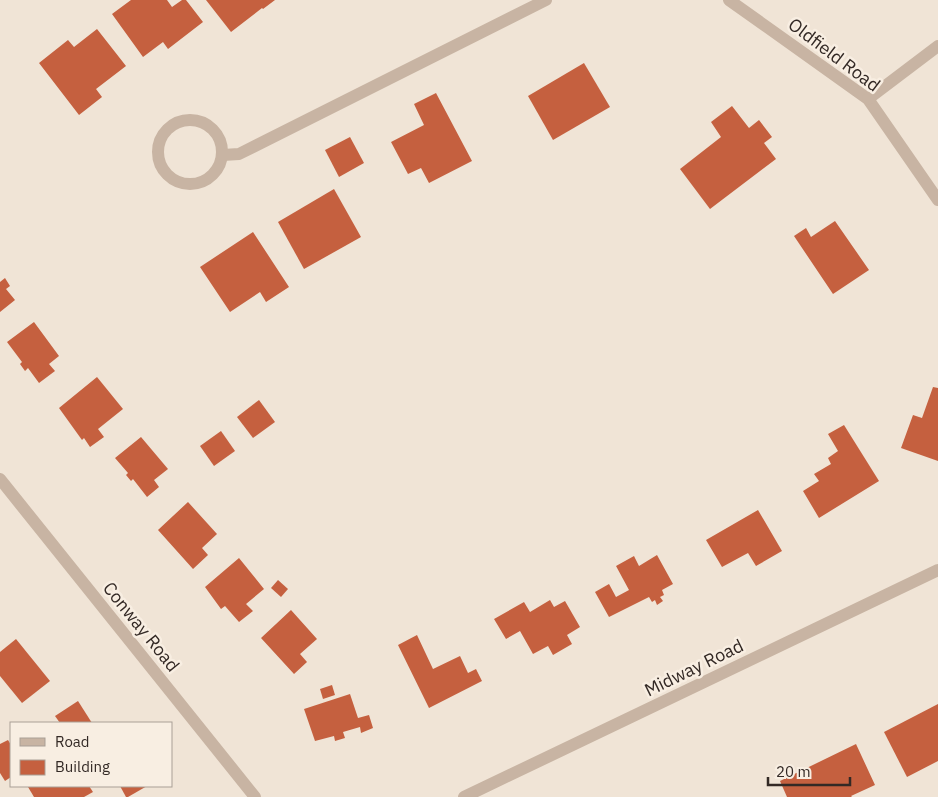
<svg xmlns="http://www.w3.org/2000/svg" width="938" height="797" viewBox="0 0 938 797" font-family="'IBM Plex Sans',sans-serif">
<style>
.building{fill:#c5603f}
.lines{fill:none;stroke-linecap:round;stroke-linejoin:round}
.street{stroke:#c8b4a3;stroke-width:12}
.labels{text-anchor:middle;stroke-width:5;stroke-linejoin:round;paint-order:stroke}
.street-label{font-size:18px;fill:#332925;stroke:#f8eee2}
</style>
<rect width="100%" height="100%" fill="#f0e4d6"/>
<!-- building -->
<g class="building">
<polygon points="131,0 167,0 172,7 182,0 186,0 203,22 168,49 163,42 143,57 112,14"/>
<polygon points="206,0 275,0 263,9 262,8 231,32"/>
<polygon points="97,29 126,66 96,89 102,97 79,115 39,63 68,40 74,47"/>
<polygon points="584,63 610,107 553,140 528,96"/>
<polygon points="436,93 472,161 429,183 421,168 408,174 391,142 424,125 414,104"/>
<polygon points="732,106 749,128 759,120 772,137 764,143 776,159 710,209 680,169 721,137 711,122"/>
<polygon points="350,137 364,163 339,177 325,150"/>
<polygon points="334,189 361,237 304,269 278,222"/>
<polygon points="835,221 869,270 833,294 794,236 806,228 811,237"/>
<polygon points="253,232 289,287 266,302 260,292 230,312 200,267"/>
<polygon points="5,278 10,286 6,289 15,300 0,312 0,282"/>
<polygon points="34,322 59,356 49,364 55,371 39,383 28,368 25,371 20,364 22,362 7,342"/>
<polygon points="97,377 123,409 98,429 104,437 90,447 84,438 82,440 59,408"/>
<polygon points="933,387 938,388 938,461 901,448 913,415 922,418"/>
<polygon points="259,400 275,422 253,438 237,417"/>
<polygon points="844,425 879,481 819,518 803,491 819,481 814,474 831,464 828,458 838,451 828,434"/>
<polygon points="221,431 235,451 214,466 200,446"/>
<polygon points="141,437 168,469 154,480 159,487 147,497 133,479 131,481 126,475 128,473 115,458"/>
<polygon points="188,502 217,534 202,548 208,555 193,569 158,530"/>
<polygon points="758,510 782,551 756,566 748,553 722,567 706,540"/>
<polygon points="657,555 673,584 662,590 664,595 660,597 663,601 657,605 655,600 652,602 649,597 609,617 595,592 609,584 616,597 629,590 616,566 634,556 639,566"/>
<polygon points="239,558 264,589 246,604 253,611 239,622 225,606 221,609 205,587"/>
<polygon points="278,580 288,589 281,597 271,588"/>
<polygon points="550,600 554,607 565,601 580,627 567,635 572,644 553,655 548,646 533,654 520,631 506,639 494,619 524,602 530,612"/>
<polygon points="291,610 317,639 300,654 307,662 294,674 261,638"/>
<polygon points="417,635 433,669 460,656 468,673 476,669 482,681 429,708 398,645"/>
<polygon points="16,639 50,681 22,703 0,676 0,652"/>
<polygon points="332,685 335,695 323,699 320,689"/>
<polygon points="350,694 358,718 369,715 373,728 361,733 360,727 343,732 345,738 335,741 334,736 315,741 304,709"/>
<polygon points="78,701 92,723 60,723 55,716"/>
<polygon points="938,704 938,761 907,777 884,732"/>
<polygon points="8,740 11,745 11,777 5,781 0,773 0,744"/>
<polygon points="856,744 875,785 851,796 852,797 787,797 780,781"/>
<polygon points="29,786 89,786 93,792 84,797 34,797 28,787"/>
<polygon points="120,786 147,786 128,797 126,797"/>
</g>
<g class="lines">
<!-- street -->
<g class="street">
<polyline points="729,0 868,99 938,200"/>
<polyline points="868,99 938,46"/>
<circle cx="190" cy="152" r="32"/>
<polyline points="223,155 239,154 546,0"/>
<polyline points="0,479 255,797"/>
<polyline points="464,797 938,570"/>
</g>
</g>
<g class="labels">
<!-- street labels -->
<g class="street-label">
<text transform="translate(834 55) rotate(37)" y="6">Oldfield Road</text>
<text transform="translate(141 627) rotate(51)" y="6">Conway Road</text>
<text transform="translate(694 668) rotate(-26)" y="6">Midway Road</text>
</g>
</g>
<!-- legend -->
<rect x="10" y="722" width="162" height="65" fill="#f8eee2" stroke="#a99f96"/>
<rect x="20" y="738" width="25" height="8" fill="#c8b4a3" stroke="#a99f96"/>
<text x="55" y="747" font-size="15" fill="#332925">Road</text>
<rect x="20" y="760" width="25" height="15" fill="#c5603f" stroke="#a99f96"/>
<text x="55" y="772" font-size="15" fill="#332925">Building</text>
<!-- scale -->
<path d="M768 777v8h82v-8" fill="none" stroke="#332925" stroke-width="2.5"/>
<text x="776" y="777" font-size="15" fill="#332925" stroke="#f8eee2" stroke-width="4" paint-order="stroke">20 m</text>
</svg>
